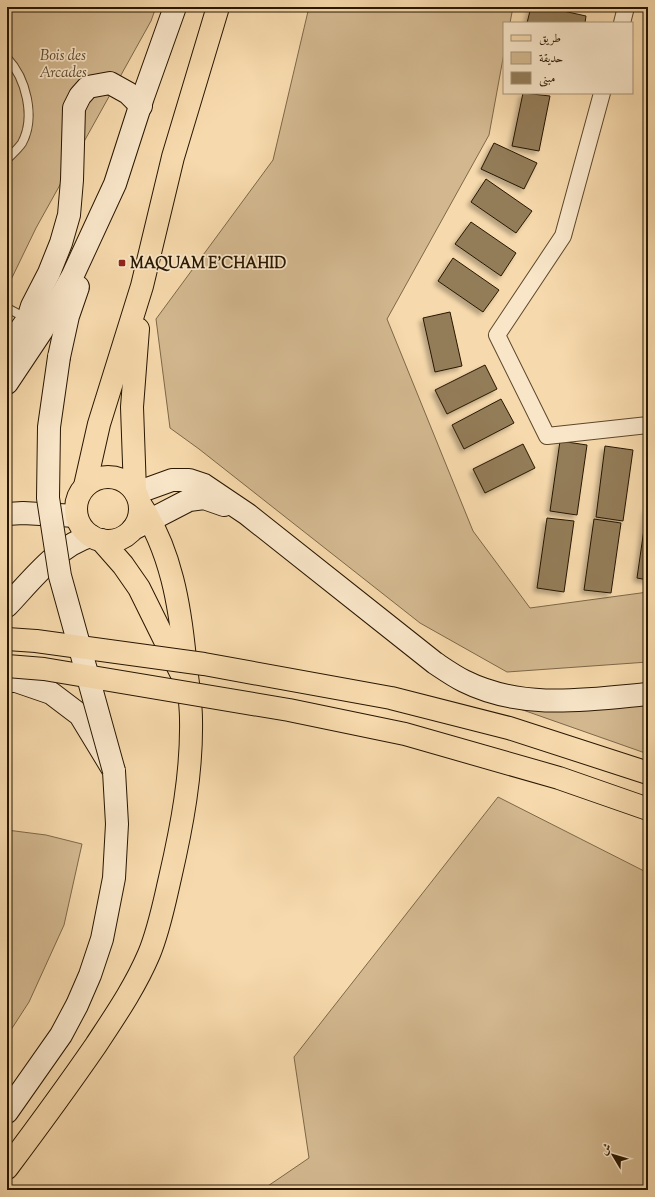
<svg xmlns="http://www.w3.org/2000/svg" width="655" height="1197" viewBox="0 0 655 1197" font-family="'Sorts Mill Goudy',Amiri,serif">
<style>
.green{fill:#d3b88f;stroke:#7e6848}
.building{fill:#937c59;stroke:#281700;filter:url(#shadow)}
.lines{fill:none;stroke-linecap:round;stroke-linejoin:round}
.lane-casing{stroke:#5c482b;stroke-width:10}
.street-casing{stroke:#5c482b;stroke-width:18}
.secondary-casing{stroke:#281700;stroke-width:24}
.primary-casing{stroke:#281700;stroke-width:24}
.lane{stroke:#f9e6c9;stroke-width:8}
.street{stroke:#f9e6c9;stroke-width:16}
.secondary{stroke:#f9e6c9;stroke-width:22}
.primary{stroke:#f6d9ac;stroke-width:22}
.secondary-bridge-casing{stroke:#281700;stroke-width:24;stroke-linecap:butt}
.highway-bridge-casing{stroke:#281700;stroke-width:24;stroke-linecap:butt}
.secondary-bridge{stroke:#f9e6c9;stroke-width:22}
.highway-bridge{stroke:#f6d9ac;stroke-width:22}
.poi-dot{fill:#8f2418;stroke:#f9e6c9;stroke-width:1.5}
.labels{text-anchor:middle;stroke-width:3.5;stroke-linejoin:round;paint-order:stroke}
.park-label{font-size:15px;font-style:italic;fill:#5b472b;stroke:#f9e6c9}
.poi-label{font-size:15px;font-weight:bold;fill:#281700;stroke:#f9e6c9;text-anchor:start}
</style>
<defs>
<filter id="shadow"><feDropShadow dx="-3.5" dy="3.5" stdDeviation="2" flood-color="#0004"/></filter>
</defs>
<rect width="100%" height="100%" fill="#f6d9ac"/>
<filter id="stains"><feTurbulence type="fractalNoise" baseFrequency=".005" numOctaves="4"/><feColorMatrix values="0 0 0 0 .2 0 0 0 0 .09 0 0 0 0 .02 0 0 0 .5 -.17"/></filter>
<radialGradient id="worn" r=".72"><stop offset=".6" stop-color="#630" stop-opacity="0"/><stop offset="1" stop-color="#630" stop-opacity=".3"/></radialGradient>
<!-- green -->
<g class="green">
<polygon points="7,7 156,7 151,21 36,228 7,288"/>
<polygon points="309,7 513,7 510,23 504,23 504,53 489,135 387,319 473,531 530,608 648,592 648,662 507,672 420,623 199,449 170,428 156,319 273,160"/>
<polygon points="648,699 648,754 520,709"/>
<polygon points="498,797 648,873 648,1187 644,1190 262,1190 309,1158 294,1057"/>
<polygon points="7,830 46,835 82,844 64,925 29,1002 7,1036"/>
</g>
<!-- building -->
<g class="building">
<polygon points="531,7 545,7 586,16 585,23 527,23"/>
<polygon points="523,93 550,96 539,151 512,146"/>
<polygon points="494,143 537,163 524,189 481,169"/>
<polygon points="486,179 532,211 516,233 471,202"/>
<polygon points="471,222 516,253 501,276 455,244"/>
<polygon points="453,258 499,290 483,312 438,281"/>
<polygon points="450,312 462,366 435,372 423,318"/>
<polygon points="485,365 497,389 447,414 435,390"/>
<polygon points="501,399 514,423 464,449 452,425"/>
<polygon points="560,441 587,445 577,515 550,511"/>
<polygon points="523,444 535,468 485,493 473,469"/>
<polygon points="605,446 633,450 623,521 596,517"/>
<polygon points="647,508 648,508 648,580 637,578"/>
<polygon points="547,518 574,521 564,592 537,588"/>
<polygon points="594,519 621,523 611,593 584,590"/>
</g>
<g class="lines">
<defs>
<g id="lane">
<path d="M7,58c19,20 29,59 15,85 -4,6 -10,11 -15,16"/>
<polyline points="7,308 28,319"/>
</g>
<g id="street">
<polyline points="622,23 626,7"/>
<polyline points="602,93 563,236 497,335 547,436 648,425"/>
</g>
<g id="secondary">
<polyline points="7,348 28,319 32,306 49,273 61,243 69,215 72,180 74,108 80,96 88,87 110,83 128,93 141,106"/>
<polyline points="59,357 68,316 78,287"/>
<polyline points="7,383 41,332 72,277 115,184 143,97 175,7"/>
<path d="M136,493l36,-13h17l15,5 43,29 188,149c9,6 19,13 29,18 58,29 121,19 184,13"/>
<polyline points="7,514 23,513 76,516"/>
<polyline points="133,529 189,500 204,498 224,505"/>
<path d="M7,606c23,-24 51,-61 84,-70"/>
<polyline points="7,681 16,681 51,693 80,715 114,771 117,824 114,878 102,939 90,975 77,1005 61,1035 7,1112"/>
</g>
<g id="primary">
<circle cx="108" cy="509" r="32"/>
<polyline points="85,486 99,424 142,286 173,157 218,7"/>
<polyline points="135,491 132,407 138,329"/>
<polyline points="101,540 123,565 139,588 181,673"/>
<path d="M7,1168c30,-40 60,-81 89,-123 19,-29 39,-58 53,-91 10,-24 15,-50 21,-76 12,-52 22,-105 21,-158 0,-20 -4,-41 -6,-61 -5,-53 -14,-109 -45,-155"/>
</g>
</defs>
<!-- lane casing -->
<use href="#lane" class="lane-casing"/>
<!-- street casing -->
<use href="#street" class="street-casing"/>
<!-- secondary casing -->
<use href="#secondary" class="secondary-casing"/>
<!-- primary casing -->
<use href="#primary" class="primary-casing"/>
<!-- lane -->
<use href="#lane" class="lane"/>
<!-- street -->
<use href="#street" class="street"/>
<!-- secondary -->
<use href="#secondary" class="secondary"/>
<!-- primary -->
<use href="#primary" class="primary"/>
<defs>
<polyline id="secondary-bridge" points="59,357 49,427 48,498 60,576 114,771"/>
<g id="highway-bridge">
<polyline points="7,639 36,641 204,664 391,698 509,728 648,773"/>
<polyline points="7,666 44,669 289,710 405,734 559,778 648,809"/>
</g>
</defs>
<!-- secondary-bridge casing -->
<use href="#secondary-bridge" class="secondary-bridge-casing"/>
<!-- highway-bridge casing -->
<use href="#highway-bridge" class="highway-bridge-casing"/>
<!-- secondary-bridge -->
<use href="#secondary-bridge" class="secondary-bridge"/>
<!-- highway-bridge -->
<use href="#highway-bridge" class="highway-bridge"/>
</g>
<!-- markers -->
<rect class="poi-dot" x="118" y="259" width="8" height="8" rx="2"/>
<g class="labels">
<!-- park labels -->
<g class="park-label">
<text x="63" y="60">Bois des<tspan x="63" dy="17">Arcades</tspan></text>
</g>
<!-- poi labels -->
<g class="poi-label">
<text x="130" y="268">MAQUAM E'CHAHID</text>
</g>
</g>
<!-- margin -->
<rect width="655" height="1197" fill="none" stroke="#f6d9ac" stroke-width="24"/>
<rect x="8" y="8" width="639" height="1181" fill="none" stroke="#281700" stroke-width="2"/>
<rect x="12" y="12" width="631" height="1173" fill="none" stroke="#281700"/>
<!-- legend -->
<rect x="503" y="22" width="130" height="72" fill="#f9e6c9" stroke="#a59379"/>
<rect x="511" y="35" width="20" height="6" fill="#f6d9ac" stroke="#a59379"/>
<text x="539" y="42" font-size="12" fill="#281700">طريق</text>
<rect x="511" y="52" width="20" height="12" fill="#d3b88f" stroke="#a59379"/>
<text x="539" y="62" font-size="12" fill="#281700">حديقة</text>
<rect x="511" y="72" width="20" height="12" fill="#937c59" stroke="#a59379"/>
<text x="539" y="82" font-size="12" fill="#281700">مبنى</text>
<!-- north arrow -->
<g transform="translate(613 1155) rotate(308)" stroke="#f9e6c9" stroke-width="3" paint-order="stroke">
<path d="M0-3L7 15L0 10L-7 15Z" fill="#281700"/>
<text y="-6" font-size="11" font-weight="bold" text-anchor="middle" fill="#281700">ش</text>
</g>
<rect width="100%" height="100%" filter="url(#stains)"/>
<rect width="100%" height="100%" fill="url(#worn)"/>
</svg>
